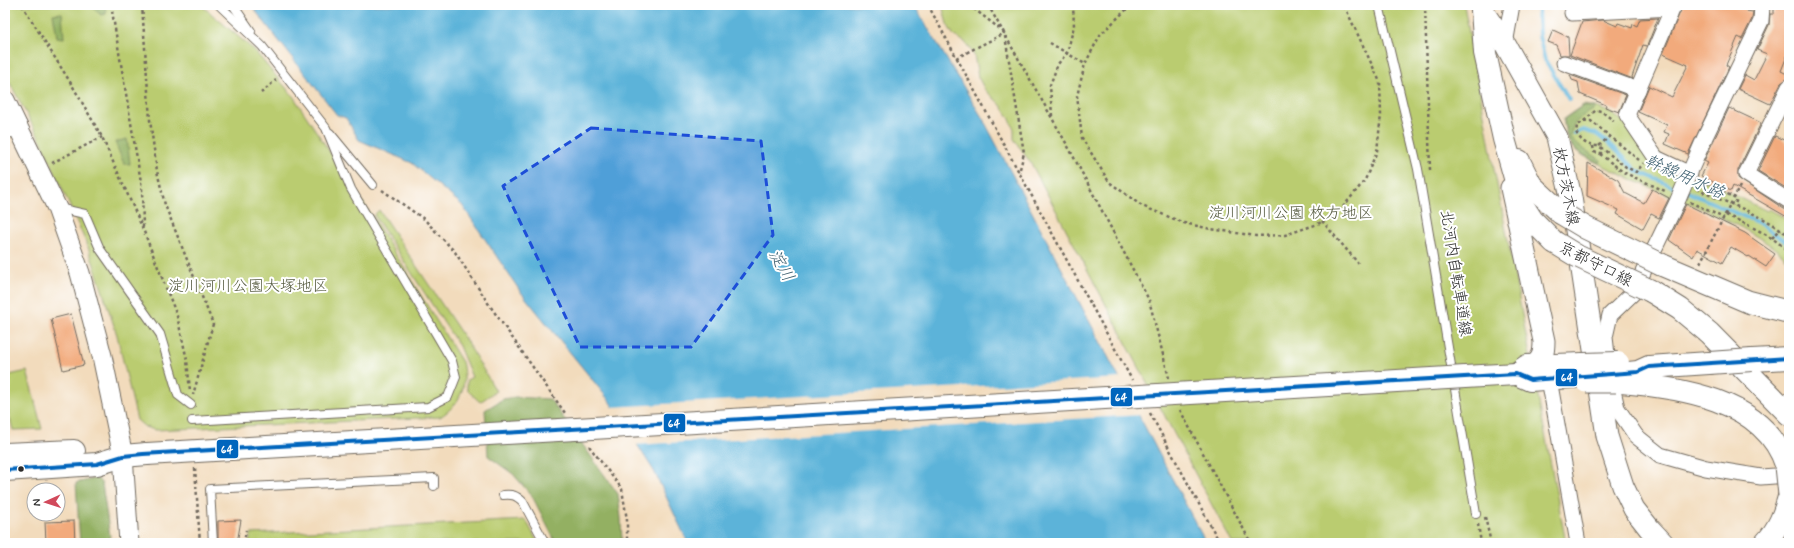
<svg xmlns="http://www.w3.org/2000/svg" width="1794" height="548" viewBox="0 0 1794 548" font-family="Mynerve,'Klee One',sans-serif">
<style>
.green{fill:#bacc70;stroke:#727c4e}
.forest{fill:#93b062;stroke:#5f6e46}
.water{fill:#5cb3d9;stroke:#446f82}
.pier{fill:#f2dbbc}
.lines{fill:none;stroke-linecap:round;stroke-linejoin:round}
.stream{stroke:#5cb3d9;stroke-width:4}
.building{fill:#f2aa7b}
.service-casing{stroke:#71695e;stroke-width:10}
.minor-casing{stroke:#71695e;stroke-width:17}
.tertiary-casing{stroke:#71695e;stroke-width:21}
.secondary-casing{stroke:#71695e;stroke-width:23}
.primary-casing{stroke:#71695e;stroke-width:24}
.trunk-casing{stroke:#71695e;stroke-width:24}
.path{stroke:#71695e;stroke-width:2.5;stroke-dasharray:3 3;stroke-linecap:butt}
.service{stroke:#fff;stroke-width:8}
.minor{stroke:#fff;stroke-width:15}
.tertiary{stroke:#fff;stroke-width:19}
.secondary{stroke:#fff;stroke-width:21}
.primary{stroke:#fff;stroke-width:22}
.trunk{stroke:#fff;stroke-width:22}
.minor-bridge-casing{stroke:#71695e;stroke-width:17;stroke-linecap:butt}
.secondary-bridge-casing{stroke:#71695e;stroke-width:23;stroke-linecap:butt}
.primary-bridge-casing{stroke:#71695e;stroke-width:24;stroke-linecap:butt}
.trunk-bridge-casing{stroke:#71695e;stroke-width:24;stroke-linecap:butt}
.minor-bridge{stroke:#fff;stroke-width:15}
.secondary-bridge{stroke:#fff;stroke-width:21}
.primary-bridge{stroke:#fff;stroke-width:22}
.trunk-bridge{stroke:#fff;stroke-width:22}
.bus-1-casing{stroke:#fff;stroke-width:7}
.bus-1{stroke:#0065bd;stroke-width:4}
.marked{fill:#1d4ed8;fill-opacity:0.2;stroke:#1d4ed8;stroke-width:3;stroke-dasharray:8 5;stroke-linejoin:round}
.bus-dot{fill:#2b2b2b;stroke:#fff;stroke-width:1.5}
.labels{text-anchor:middle;stroke-width:4;stroke-linejoin:round;paint-order:stroke}
.street-label{font-size:16px;fill:#2b2b2b;stroke:#fff}
.park-label{font-size:16px;fill:#565b40;stroke:#fff}
.water-label{font-size:17px;font-style:italic;fill:#3f6171;stroke:#fff}
.line-badge{stroke:#fff;stroke-width:1.5}
.badge-label{font-size:11px;text-anchor:middle;font-weight:bold;fill:#fff}
</style>
<rect width="100%" height="100%" fill="#fff"/>
<filter id="ink" filterUnits="userSpaceOnUse"><feTurbulence type="fractalNoise" baseFrequency=".025" numOctaves="2"/><feDisplacementMap in="SourceGraphic" scale="8" xChannelSelector="R" yChannelSelector="G"/><feConvolveMatrix kernelMatrix="1 2 1 2 8 2 1 2 1" color-interpolation-filters="sRGB"/></filter>
<filter id="wash" filterUnits="userSpaceOnUse"><feTurbulence type="fractalNoise" baseFrequency=".012" numOctaves="4" result="noise"/><feDisplacementMap in="SourceGraphic" scale="16" xChannelSelector="R" yChannelSelector="G"/><feGaussianBlur stdDeviation="0.9" result="paint"/><feColorMatrix in="noise" values="0 0 0 0 0 0 0 0 0 0 0 0 0 0 0 0 0 1.4 0 .05"/><feComposite in="paint" operator="in"/></filter>
<g filter="url(#wash)">
<rect width="100%" height="100%" fill="#f2dbbc"/>
<!-- green -->
<g class="green">
<path d="M5,5h196l52,44 40,47 79,120 90,146c6,23 -1,42 -22,55l-285,13 -10,-3 -8,-7 -20,-85 -29,-88 -47,-106 -36,-67z"/>
<polygon points="942,5 1464,5 1492,158 1566,543 1232,543 1032,165 1014,139 1014,129 1009,117 1000,104 985,90 978,77 974,55 965,42 954,36 947,24"/>
<path d="M1583,105c44,2 75,58 114,76l2,-4 68,34 2,-2 20,11v41c-40,-40 -123,-64 -175,-90 -13,-7 -31,-13 -42,-24 -7,-8 -7,-18 -9,-28z"/>
<polygon points="379,210 467,342 496,391 480,402 467,390 467,380 472,377 459,346 374,215"/>
<polygon points="27,371 42,429 13,430 7,408 5,409 5,376"/>
<polygon points="526,520 538,543 249,543 251,534"/>
</g>
<!-- forest -->
<g class="forest">
<polygon points="90,5 105,5 106,14 101,15"/>
<polygon points="62,13 64,38 57,37 53,14"/>
<path d="M1583,106l12,2v1c-13,7 -24,13 -25,29l7,7 24,15 -1,3c-27,-13 -32,-14 -36,-44z"/>
<polygon points="127,139 130,164 124,164 115,142"/>
<polygon points="515,397 550,399 618,494 621,518 622,543 556,543 532,496 513,474 488,456 485,410 503,399"/>
<polygon points="97,478 102,484 111,543 80,543 76,483"/>
</g>
<!-- water -->
<polygon class="water" points="251,5 914,5 983,119 1206,543 688,543 654,471 608,399 520,291 462,205 412,163 359,140 346,118 337,115"/>
<!-- pier -->
<polygon class="pier" points="1121,378 1141,415 634,445 611,407"/>
<g class="lines">
<!-- stream -->
<g class="stream">
<polyline points="1538,5 1539,36 1545,60 1569,100"/>
<polyline points="1574,134 1583,130 1596,134 1611,145 1637,171 1679,189"/>
<polyline points="1685,191 1759,223 1789,244"/>
</g>
</g>
<g id="blocks">
<!-- building -->
<g class="building">
<polygon points="1683,5 1743,5 1742,8 1746,9 1746,11 1753,12 1752,19 1742,39 1738,37 1726,65 1729,67 1688,154 1665,144 1669,134 1664,132 1667,125 1638,112 1649,86 1672,97 1688,65 1663,54"/>
<polygon points="1774,5 1789,5 1789,51 1781,71 1789,75 1789,78 1781,83 1770,104 1738,89 1745,75 1754,80 1767,54 1757,50 1769,25 1770,14 1774,14"/>
<polygon points="1658,18 1647,46 1643,45 1632,77 1633,79 1570,55 1582,22 1603,20 1617,26 1618,23 1632,28 1633,24 1637,26 1640,19"/>
<polygon points="1553,30 1568,37 1569,55 1560,55 1556,45 1548,42"/>
<polygon points="1570,75 1626,95 1619,112 1605,107 1606,105 1580,94 1578,82 1572,80"/>
<polygon points="1729,108 1761,123 1738,170 1738,178 1784,209 1789,210 1789,218 1733,186 1731,191 1701,176 1708,163 1704,161"/>
<polygon points="1775,136 1786,141 1785,143 1789,145 1789,190 1758,171"/>
<polygon points="1588,163 1618,180 1625,193 1644,203 1652,189 1669,198 1659,218 1651,214 1643,229 1617,214 1619,210 1587,196"/>
<polygon points="1686,204 1745,233 1775,254 1766,267 1749,256 1748,257 1731,247 1722,263 1697,249 1693,257 1669,240"/>
<polygon points="71,314 84,365 63,370 51,319"/>
<polygon points="241,520 237,543 218,543 218,521"/>
<polygon points="74,521 75,543 46,543 45,522"/>
</g>
</g>
</g>
<g filter="url(#ink)">
<use href="#blocks" fill-opacity="0" stroke="#71695e" stroke-width="1"/>
<g class="lines">
<defs>
<g id="service">
<polyline points="233,5 251,31"/>
<polyline points="1379,5 1418,169 1476,514"/>
<polyline points="330,133 373,185"/>
<polyline points="58,208 85,214 100,249 160,334 178,395 191,405"/>
<polyline points="192,421 428,407 448,397 456,377 452,361 351,189 326,128 262,46 219,5"/>
<path d="M503,495c9,-1 13,0 20,7l22,41"/>
<polyline points="213,543 210,489 434,478 434,486"/>
</g>
<g id="minor">
<polyline points="1674,5 1627,115 1656,158 1690,174"/>
<polyline points="1572,13 1673,8"/>
<polyline points="1505,44 1512,5"/>
<polyline points="1564,63 1638,90"/>
<polyline points="1789,87 1746,174 1789,201"/>
<polyline points="5,132 19,125"/>
<polyline points="1689,174 1705,137 1761,21 1762,5"/>
<polyline points="1677,202 1633,293 1610,315 1605,337 1609,373 1617,408 1636,436 1660,455 1706,468 1761,477 1789,475"/>
<polyline points="1549,379 1578,543"/>
</g>
<polyline id="tertiary" points="5,100 57,208 80,273 102,356 123,456 129,543"/>
<g id="secondary">
<polyline points="1482,10 1505,44 1557,137 1571,197 1607,436 1623,486 1634,509 1649,528 1663,543"/>
<path d="M1511,188l33,153c0,12 -1,17 -10,25"/>
<path d="M1616,382c61,5 149,16 170,84"/>
<path d="M1765,543c13,-14 19,-29 24,-48"/>
</g>
<g id="primary">
<polyline points="1482,10 1485,53 1504,139 1523,206 1532,220 1554,242"/>
<polyline points="1519,161 1531,185 1561,213"/>
<polyline points="1662,265 1749,302 1789,312"/>
<polyline points="1651,291 1680,309 1709,333 1789,414"/>
</g>
<g id="trunk">
<polyline points="1752,360 1789,358"/>
<polyline points="1583,364 1527,366 1516,374 1530,380 1585,376"/>
<polyline points="1619,374 1638,372 1649,367 1709,363"/>
<polyline points="5,454 74,451"/>
<polyline points="5,470 97,464 123,456 147,454"/>
</g>
</defs>
<!-- service casing -->
<use href="#service" class="service-casing"/>
<!-- minor casing -->
<use href="#minor" class="minor-casing"/>
<!-- tertiary casing -->
<use href="#tertiary" class="tertiary-casing"/>
<!-- secondary casing -->
<use href="#secondary" class="secondary-casing"/>
<!-- primary casing -->
<use href="#primary" class="primary-casing"/>
<!-- trunk casing -->
<use href="#trunk" class="trunk-casing"/>
<!-- path -->
<g class="path">
<polyline points="22,5 72,85 102,137 143,229 177,316 187,360 190,391"/>
<polyline points="111,5 142,188 143,228"/>
<polyline points="142,5 150,120 157,171 165,205 213,324 193,395"/>
<polyline points="928,5 1132,380"/>
<polyline points="969,5 1004,32"/>
<polyline points="988,5 1070,150 1149,300 1169,378"/>
<polyline points="1131,5 1100,35 1085,64 1077,96 1082,138 1109,182 1142,206 1184,223 1211,229 1256,236 1285,235 1318,224 1343,207 1365,180 1377,151 1381,115 1380,82 1344,5"/>
<polyline points="1425,5 1430,170"/>
<polyline points="1005,36 1024,153 1019,173"/>
<polyline points="1050,43 1085,64"/>
<polyline points="956,58 1005,33"/>
<polyline points="261,93 276,80"/>
<polyline points="1052,116 1050,85 1058,64 1067,53 1074,26 1073,5"/>
<polyline points="1584,121 1596,110 1601,111 1614,121"/>
<polyline points="1593,146 1594,152 1600,154 1604,150"/>
<polyline points="1599,146 1611,135"/>
<polyline points="1600,154 1623,172 1667,192"/>
<path d="M1639,160l-48,-39h-7l-7,5 -1,6c5,10 12,14 23,14l27,21 10,5 8,-9"/>
<polyline points="52,163 102,137"/>
<polyline points="1701,180 1737,199 1734,206"/>
<path d="M1697,189c30,15 67,25 92,47"/>
<polyline points="382,190 424,219 455,252 488,303 565,413"/>
<polyline points="1690,202 1724,218"/>
<path d="M1726,215c14,6 59,26 63,40"/>
<polyline points="1322,221 1358,263"/>
<polyline points="1772,238 1781,229"/>
<polyline points="1700,263 1740,186"/>
<polyline points="1180,410 1251,543"/>
<polyline points="1150,413 1220,543"/>
<polyline points="589,446 622,489 627,520 627,543"/>
<polyline points="195,468 200,543"/>
<polyline points="1485,517 1491,543"/>
<polyline points="1478,524 1481,543"/>
<polyline points="244,543 246,530"/>
</g>
<!-- service -->
<use href="#service" class="service"/>
<!-- minor -->
<use href="#minor" class="minor"/>
<!-- tertiary -->
<use href="#tertiary" class="tertiary"/>
<!-- secondary -->
<use href="#secondary" class="secondary"/>
<!-- primary -->
<use href="#primary" class="primary"/>
<!-- trunk -->
<use href="#trunk" class="trunk"/>
<defs>
<polyline id="minor-bridge" points="1677,202 1689,174"/>
<g id="secondary-bridge">
<polyline points="1586,382 1616,382"/>
<polyline points="1786,466 1789,495"/>
</g>
<g id="primary-bridge">
<polyline points="1561,213 1586,228 1662,265"/>
<polyline points="1554,242 1577,256 1651,291"/>
</g>
<g id="trunk-bridge">
<polyline points="1709,363 1752,360"/>
<polyline points="1583,364 1618,363"/>
<polyline points="147,454 1516,374"/>
</g>
</defs>
<!-- minor-bridge casing -->
<use href="#minor-bridge" class="minor-bridge-casing"/>
<!-- secondary-bridge casing -->
<use href="#secondary-bridge" class="secondary-bridge-casing"/>
<!-- primary-bridge casing -->
<use href="#primary-bridge" class="primary-bridge-casing"/>
<!-- trunk-bridge casing -->
<use href="#trunk-bridge" class="trunk-bridge-casing"/>
<!-- minor-bridge -->
<use href="#minor-bridge" class="minor-bridge"/>
<!-- secondary-bridge -->
<use href="#secondary-bridge" class="secondary-bridge"/>
<!-- primary-bridge -->
<use href="#primary-bridge" class="primary-bridge"/>
<!-- trunk-bridge -->
<use href="#trunk-bridge" class="trunk-bridge"/>
<defs>
<polyline id="bus-1" points="5,470 97,464 123,456 143,454 1516,374 1530,380 1638,372 1649,367 1789,358"/>
</defs>
<!-- bus-1 casing -->
<use href="#bus-1" class="bus-1-casing"/>
<!-- bus-1 -->
<use href="#bus-1" class="bus-1"/>
</g>
</g>
<!-- marked area -->
<path class="marked" d="M591,128l170,13 12,94 -82,112h-111l-77,-161z"/>
<!-- markers -->
<circle class="bus-dot" cx="21" cy="469" r="3.5"/>
<g class="labels">
<!-- street labels -->
<g class="street-label">
<text transform="translate(1567 186) rotate(79)" y="6">枚方茨木線</text>
<text transform="translate(1596 263) rotate(27)" y="6">京都守口線</text>
<text transform="translate(1457 273) rotate(81)" y="6">北河内自転車道線</text>
</g>
<!-- park labels -->
<g class="park-label">
<text x="1291" y="218">淀川河川公園 枚方地区</text>
<text x="248" y="291">淀川河川公園大塚地区</text>
</g>
<!-- water labels -->
<g class="water-label">
<text transform="translate(1685 176) rotate(24)" y="6">幹線用水路</text>
<text transform="translate(782 265) rotate(60)" y="6">淀川</text>
</g>
</g>
<g class="line-badge">
<rect x="1555" y="368" width="23" height="19" rx="4" fill="#0065bd"/>
<rect x="1110" y="387" width="23" height="20" rx="4" fill="#0065bd"/>
<rect x="663" y="413" width="23" height="20" rx="4" fill="#0065bd"/>
<rect x="216" y="439" width="23" height="20" rx="4" fill="#0065bd"/>
</g>
<g class="badge-label">
<text x="1567" y="381">64</text>
<text x="1121" y="401">64</text>
<text x="674" y="427">64</text>
<text x="227" y="453">64</text>
</g>
<!-- margin -->
<rect width="1794" height="548" fill="none" stroke="#fff" stroke-width="20"/>
<!-- north arrow -->
<g transform="translate(46 502) rotate(267)"><circle r="19" fill="#ffffff" stroke="#aaaaaa"/>
<path d="M0-3L7 15L0 10L-7 15Z" fill="#d1495b"/>
<text y="-6" font-size="11" font-weight="bold" text-anchor="middle" fill="#2b2b2b">N</text>
</g>
</svg>
